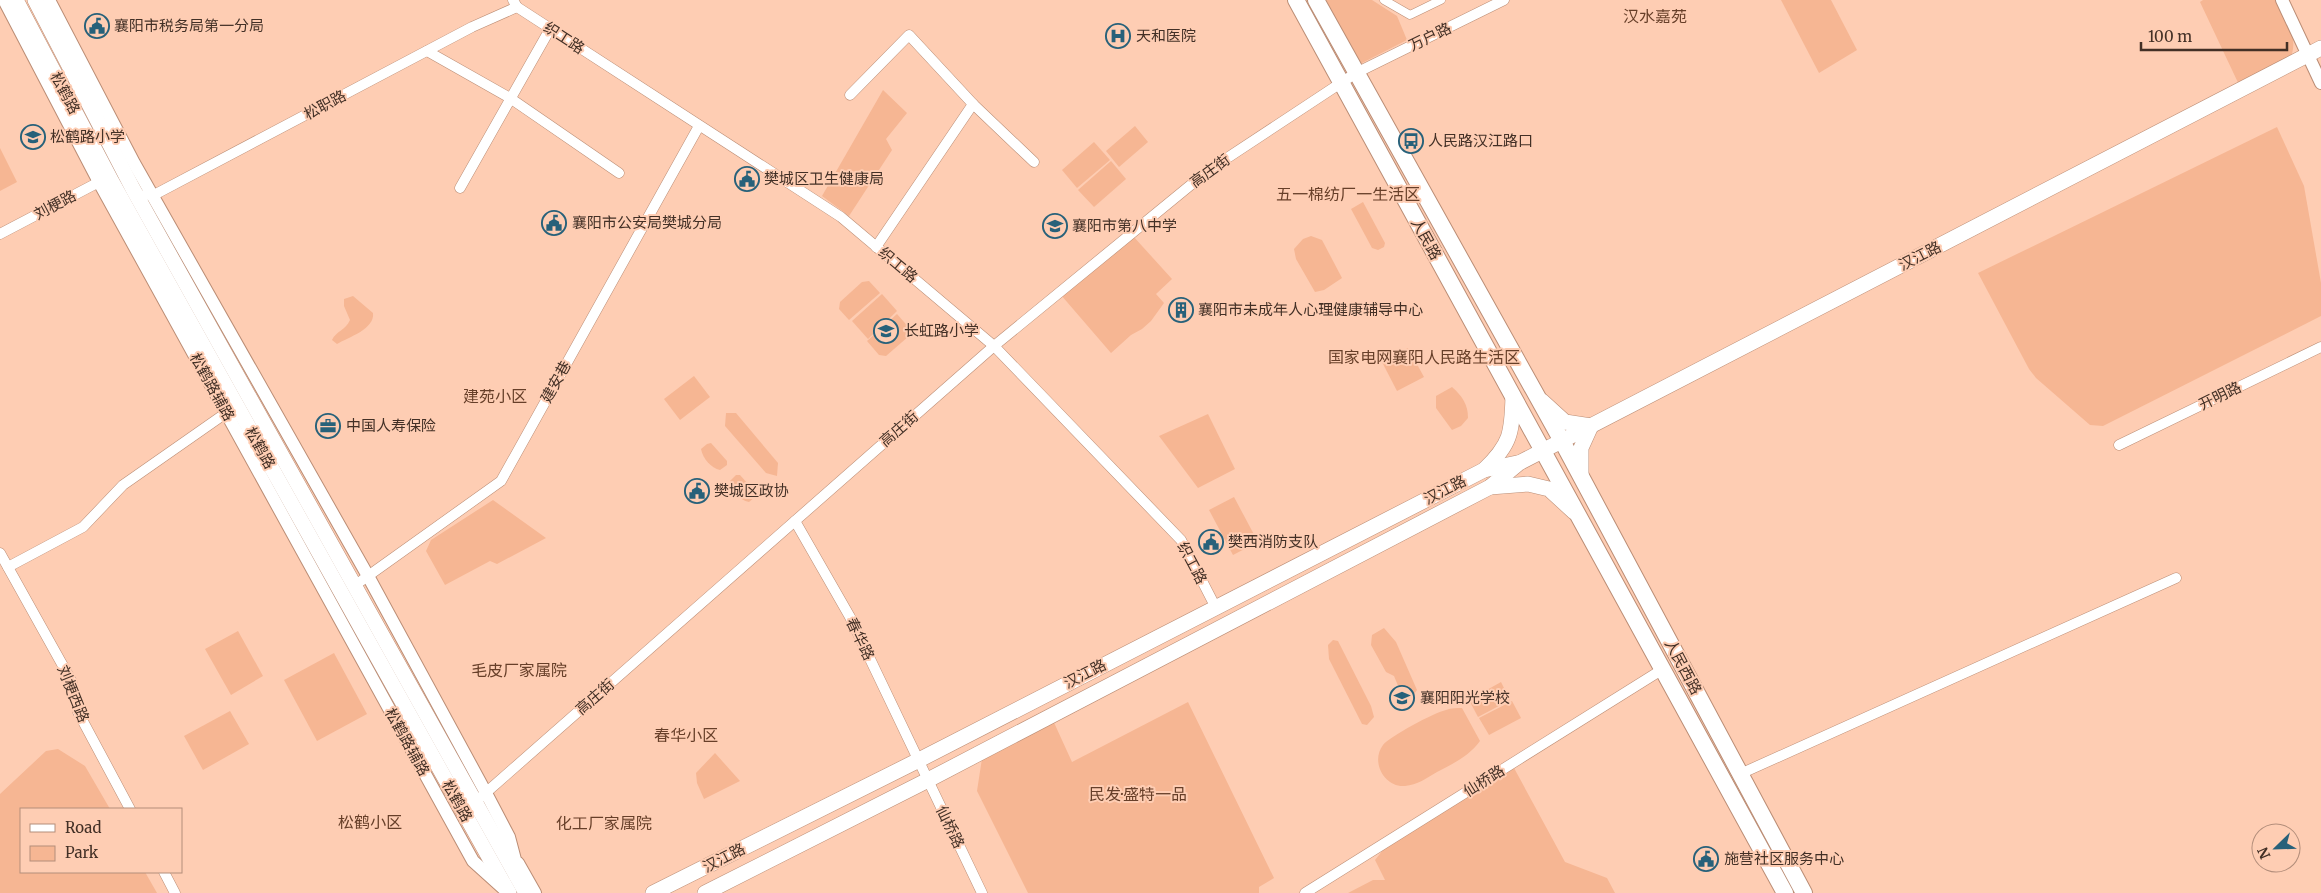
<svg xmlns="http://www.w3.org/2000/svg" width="2321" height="893" viewBox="0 0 2321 893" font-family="Merriweather,'Noto Sans SC',serif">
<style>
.green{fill:#f6b693}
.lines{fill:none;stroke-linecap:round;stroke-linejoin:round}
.pedestrian-casing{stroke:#bb8d75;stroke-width:9}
.minor-casing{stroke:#bb8d75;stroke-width:11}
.tertiary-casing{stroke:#bb8d75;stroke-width:14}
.secondary-casing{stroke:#bb8d75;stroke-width:16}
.primary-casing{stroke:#bb8d75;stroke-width:18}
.pedestrian{stroke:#fff;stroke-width:8}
.minor{stroke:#fff;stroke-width:10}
.tertiary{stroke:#fff;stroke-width:12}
.secondary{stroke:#fff;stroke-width:15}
.primary{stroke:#fff;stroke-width:16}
.labels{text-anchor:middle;stroke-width:4;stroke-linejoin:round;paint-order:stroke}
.poi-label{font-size:15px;fill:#433026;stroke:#fecdb3;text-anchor:start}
.street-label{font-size:15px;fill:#433026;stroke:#fecdb3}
.neighbourhood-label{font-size:16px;fill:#673f29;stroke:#fecdb3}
</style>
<rect width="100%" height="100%" fill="#fecdb3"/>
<!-- green -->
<g class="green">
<polygon points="1326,0 1372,0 1397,16 1407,40 1360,64"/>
<polygon points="1781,0 1831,0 1857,50 1819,73"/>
<path d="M2203,0h76c9,21 23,44 7,66 -6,7 -35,18 -45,23l-41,-87z"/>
<polygon points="883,90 907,113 886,139 892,150 849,216 822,196"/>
<polygon points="1135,126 1148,142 1119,167 1106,151"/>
<polygon points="2277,127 2304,186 2321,283 2321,316 2103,426 2090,425 2036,378 2029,369 1978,273"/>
<polygon points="1094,142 1110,160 1077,188 1062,170"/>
<polygon points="0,148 17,182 0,191"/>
<polygon points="1111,161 1126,179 1094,207 1078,190"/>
<polygon points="1363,202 1385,243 1384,247 1378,250 1372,248 1351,209"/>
<polygon points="1133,236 1172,279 1156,294 1164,303 1151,321 1142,329 1131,335 1111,353 1061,295"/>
<polygon points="1311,236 1322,240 1342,278 1324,290 1315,292 1296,259 1294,249 1303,239"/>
<polygon points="869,281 880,293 849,320 839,309 840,302 862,282"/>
<polygon points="882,294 897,311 868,339 852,321"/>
<path d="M353,296l20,17c2,16 -24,24 -36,31l-5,-4c4,-9 13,-9 18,-20l-6,-14v-7z"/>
<polygon points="897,314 911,330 909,336 886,356 879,355 867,341"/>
<polygon points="1408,348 1424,377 1397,391 1382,362"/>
<polygon points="694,376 710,397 680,420 664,399"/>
<path d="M1452,387c10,9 16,17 16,31l-7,8 -9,4 -16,-22v-12z"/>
<polygon points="726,413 736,413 778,463 777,476 766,473 725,426"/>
<polygon points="1208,414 1235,469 1198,488 1159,436"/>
<path d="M711,443l16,18v4l-7,5c-9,-2 -17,-11 -19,-21l6,-5z"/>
<path d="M736,475h4l16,18 -1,4 -6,5c-10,-2 -17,-12 -19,-21z"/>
<polygon points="1234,497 1258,542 1233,555 1209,510"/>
<polygon points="493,500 546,538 497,564 490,561 445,585 426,551 431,540"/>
<polygon points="1384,628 1396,642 1417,690 1412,697 1401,693 1394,676 1386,672 1371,645 1372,635"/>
<polygon points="238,631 263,676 231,695 205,649"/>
<polygon points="1333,640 1338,641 1371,706 1374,717 1367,725 1362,724 1329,659 1328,645"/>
<polygon points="334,653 367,714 317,741 284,680"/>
<polygon points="1501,682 1510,700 1478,717 1469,700"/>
<polygon points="1512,701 1521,718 1489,735 1479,718"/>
<polygon points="1188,702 1274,878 1259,887 1259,893 1028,893 977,791 983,752 1051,716 1072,762"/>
<path d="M1462,708l18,33c-12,16 -26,22 -43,31 -10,6 -20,13 -32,14 -20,2 -35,-24 -22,-41 6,-8 52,-33 63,-35 5,-2 11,-2 16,-2z"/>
<polygon points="230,711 249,744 203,770 184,736"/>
<polygon points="58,749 85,766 110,809 21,809 21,872 145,872 157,893 0,893 0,794 46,751"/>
<polygon points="715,753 740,781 704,799 697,783 696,773"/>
<polygon points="1514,768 1565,862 1607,878 1615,893 1348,893 1373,880 1385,880 1375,860 1383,850"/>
</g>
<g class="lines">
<defs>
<polyline id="pedestrian" points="1384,0 1410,15 1441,0"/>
<g id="minor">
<polyline points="513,0 517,7 841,217 994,346 1181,540 1215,606"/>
<polyline points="427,51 510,98 619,173"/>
<polyline points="850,95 909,35 973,104 876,247"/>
<polyline points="973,104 1034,162"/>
<polyline points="460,188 550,29"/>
<polyline points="146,194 152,196 472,27 517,7"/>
<polyline points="0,234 99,182 106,182"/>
<polyline points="2119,445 2321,347"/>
<polyline points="795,521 850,617 982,893"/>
<polyline points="0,553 72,682 78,712 130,809"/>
<polyline points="8,567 83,527 123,485 226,413"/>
<polyline points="354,586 501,481 699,126"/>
<polyline points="1740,774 2176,578"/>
<polyline points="481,797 994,346 1209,170 1356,73 1504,0"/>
<polyline points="164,872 175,893"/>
<polyline points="1305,893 1663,669"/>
</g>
<g id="tertiary">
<polyline points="4,0 99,182 473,861 504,889"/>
<polyline points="49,0 134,163 368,576 486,793 509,837 518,871"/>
<polyline points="2282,0 2321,83"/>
<polyline points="518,863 535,893"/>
</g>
<g id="secondary">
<polyline points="16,0 112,182 509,893"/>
<polyline points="35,0 133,189 526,893"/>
<polyline points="1542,401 1565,422 1591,426 1581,448 1581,475"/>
<path d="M1484,470c27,-26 28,-37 29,-74"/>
<polyline points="1490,487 1528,484 1549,489 1574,512"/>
<polyline points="653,893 919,760 1484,470 1517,463"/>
<polyline points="705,893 928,780 1490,487 1519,463 2321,48"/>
</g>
<g id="primary">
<polyline points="1296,0 1785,893"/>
<polyline points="1316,0 1562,441 1804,893"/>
</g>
</defs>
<!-- pedestrian casing -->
<use href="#pedestrian" class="pedestrian-casing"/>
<!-- minor casing -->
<use href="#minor" class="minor-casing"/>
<!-- tertiary casing -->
<use href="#tertiary" class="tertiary-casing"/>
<!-- secondary casing -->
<use href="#secondary" class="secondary-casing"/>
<!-- primary casing -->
<use href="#primary" class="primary-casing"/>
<!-- pedestrian -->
<use href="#pedestrian" class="pedestrian"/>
<!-- minor -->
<use href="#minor" class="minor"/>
<!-- tertiary -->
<use href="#tertiary" class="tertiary"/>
<!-- secondary -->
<use href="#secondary" class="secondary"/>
<!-- primary -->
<use href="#primary" class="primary"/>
</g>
<!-- icons -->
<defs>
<symbol id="civic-ring" viewBox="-11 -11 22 22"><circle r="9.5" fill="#fecdb3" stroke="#27617a" stroke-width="1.5"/><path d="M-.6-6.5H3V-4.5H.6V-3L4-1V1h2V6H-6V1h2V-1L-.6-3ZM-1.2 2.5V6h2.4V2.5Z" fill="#27617a"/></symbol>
<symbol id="hospital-ring" viewBox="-11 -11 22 22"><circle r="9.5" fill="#fecdb3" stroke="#27617a" stroke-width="1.5"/><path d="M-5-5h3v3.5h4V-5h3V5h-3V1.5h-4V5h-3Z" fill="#27617a"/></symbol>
<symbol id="school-ring" viewBox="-11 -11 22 22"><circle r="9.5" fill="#fecdb3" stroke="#27617a" stroke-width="1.5"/><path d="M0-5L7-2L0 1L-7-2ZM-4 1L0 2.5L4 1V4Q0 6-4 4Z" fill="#27617a"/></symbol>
<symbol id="bus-ring" viewBox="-11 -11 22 22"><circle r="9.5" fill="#fecdb3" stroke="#27617a" stroke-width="1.5"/><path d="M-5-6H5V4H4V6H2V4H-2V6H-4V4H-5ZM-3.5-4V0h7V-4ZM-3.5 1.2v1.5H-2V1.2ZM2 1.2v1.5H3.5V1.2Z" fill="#27617a"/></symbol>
<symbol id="building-ring" viewBox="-11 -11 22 22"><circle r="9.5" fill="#fecdb3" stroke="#27617a" stroke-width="1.5"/><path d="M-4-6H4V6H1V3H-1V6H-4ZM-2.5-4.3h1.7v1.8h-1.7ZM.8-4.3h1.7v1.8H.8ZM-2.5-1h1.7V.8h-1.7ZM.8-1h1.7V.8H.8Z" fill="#27617a"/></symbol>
<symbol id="university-ring" viewBox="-11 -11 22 22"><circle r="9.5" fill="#fecdb3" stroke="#27617a" stroke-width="1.5"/><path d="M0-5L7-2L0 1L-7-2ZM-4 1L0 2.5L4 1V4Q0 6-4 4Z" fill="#27617a"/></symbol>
<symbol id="office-ring" viewBox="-11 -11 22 22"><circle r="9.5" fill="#fecdb3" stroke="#27617a" stroke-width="1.5"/><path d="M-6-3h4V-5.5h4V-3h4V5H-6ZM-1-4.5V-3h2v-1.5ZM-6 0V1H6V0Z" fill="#27617a"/></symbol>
</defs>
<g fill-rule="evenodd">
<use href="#civic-ring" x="83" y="12" width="28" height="28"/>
<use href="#hospital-ring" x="1104" y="22" width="28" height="28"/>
<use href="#school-ring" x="19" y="123" width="28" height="28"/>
<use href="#bus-ring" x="1397" y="127" width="28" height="28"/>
<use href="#civic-ring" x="733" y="165" width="28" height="28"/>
<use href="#civic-ring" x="540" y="209" width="28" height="28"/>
<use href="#school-ring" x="1041" y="212" width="28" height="28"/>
<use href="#building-ring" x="1167" y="296" width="28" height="28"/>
<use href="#university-ring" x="872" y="317" width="28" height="28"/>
<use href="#office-ring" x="314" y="412" width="28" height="28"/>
<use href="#civic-ring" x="683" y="477" width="28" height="28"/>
<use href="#civic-ring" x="1197" y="528" width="28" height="28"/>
<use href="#school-ring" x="1388" y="684" width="28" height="28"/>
<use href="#civic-ring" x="1692" y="845" width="28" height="28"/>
</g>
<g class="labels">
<!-- poi labels -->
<g class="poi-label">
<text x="114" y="31">襄阳市税务局第一分局</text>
<text x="1136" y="41">天和医院</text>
<text x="50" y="142">松鹤路小学</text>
<text x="1428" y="146">人民路汉江路口</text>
<text x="764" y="184">樊城区卫生健康局</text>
<text x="572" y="228">襄阳市公安局樊城分局</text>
<text x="1072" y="231">襄阳市第八中学</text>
<text x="1198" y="315">襄阳市未成年人心理健康辅导中心</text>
<text x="904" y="336">长虹路小学</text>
<text x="346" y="431">中国人寿保险</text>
<text x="714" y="496">樊城区政协</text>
<text x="1228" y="547">樊西消防支队</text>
<text x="1420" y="703">襄阳阳光学校</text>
<text x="1724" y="864">施营社区服务中心</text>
</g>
<!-- street labels -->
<g class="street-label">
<text transform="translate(1430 37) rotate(-26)" y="5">万户路</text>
<text transform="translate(564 38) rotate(33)" y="5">织工路</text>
<text transform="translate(65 93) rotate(62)" y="5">松鹤路</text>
<text transform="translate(325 105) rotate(-28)" y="5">松职路</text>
<text transform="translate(1210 171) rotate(-36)" y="5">高庄街</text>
<text transform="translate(55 205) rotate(-28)" y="5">刘梗路</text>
<text transform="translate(1426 239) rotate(61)" y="5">人民路</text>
<text transform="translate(1920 256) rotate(-27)" y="5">汉江路</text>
<text transform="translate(898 265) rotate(40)" y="5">织工路</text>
<text transform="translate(556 382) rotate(-61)" y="5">建安巷</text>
<text transform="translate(212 387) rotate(61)" y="5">松鹤路辅路</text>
<text transform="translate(2220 396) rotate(-26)" y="5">开明路</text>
<text transform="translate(899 429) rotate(-41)" y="5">高庄街</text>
<text transform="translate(260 448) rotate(61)" y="5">松鹤路</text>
<text transform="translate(1445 490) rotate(-27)" y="5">汉江路</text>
<text transform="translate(1192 563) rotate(62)" y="5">织工路</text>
<text transform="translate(860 639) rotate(64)" y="5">春华路</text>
<text transform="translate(1683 667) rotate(62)" y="5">人民西路</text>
<text transform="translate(1085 674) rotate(-27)" y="5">汉江路</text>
<text transform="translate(73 694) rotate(68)" y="5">刘梗西路</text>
<text transform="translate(595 697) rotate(-41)" y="5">高庄街</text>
<text transform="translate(407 742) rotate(61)" y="5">松鹤路辅路</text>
<text transform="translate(1484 781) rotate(-32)" y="5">仙桥路</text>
<text transform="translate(457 801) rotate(61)" y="5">松鹤路</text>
<text transform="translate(950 827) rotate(64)" y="5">仙桥路</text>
<text transform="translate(724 858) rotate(-27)" y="5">汉江路</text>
</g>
<!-- neighbourhood labels -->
<g class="neighbourhood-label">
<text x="1655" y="22">汉水嘉苑</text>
<text x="1348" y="200">五一棉纺厂一生活区</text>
<text x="1424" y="363">国家电网襄阳人民路生活区</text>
<text x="495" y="402">建苑小区</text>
<text x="519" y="676">毛皮厂家属院</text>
<text x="686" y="741">春华小区</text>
<text x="1138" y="800">民发·盛特一品</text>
<text x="370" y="828">松鹤小区</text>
<text x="604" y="829">化工厂家属院</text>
</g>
</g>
<!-- legend -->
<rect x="20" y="808" width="162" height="65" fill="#fecdb3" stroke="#b38e7b"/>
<rect x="30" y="824" width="25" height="8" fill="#ffffff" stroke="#b38e7b"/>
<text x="65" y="833" font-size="15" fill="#433026">Road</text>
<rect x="30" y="846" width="25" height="15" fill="#f6b693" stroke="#b38e7b"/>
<text x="65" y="858" font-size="15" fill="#433026">Park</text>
<!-- north arrow -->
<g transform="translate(2276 848) rotate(247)"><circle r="24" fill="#fecdb3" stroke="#b38e7b"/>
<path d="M0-4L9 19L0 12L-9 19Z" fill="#27617a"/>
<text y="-8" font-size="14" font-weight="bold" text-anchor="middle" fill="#433026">N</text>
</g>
<!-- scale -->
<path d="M2141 42v8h146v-8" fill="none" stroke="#433026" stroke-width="2.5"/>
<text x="2148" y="42" font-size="15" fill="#433026" stroke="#fecdb3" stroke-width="4" paint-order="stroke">100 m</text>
</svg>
